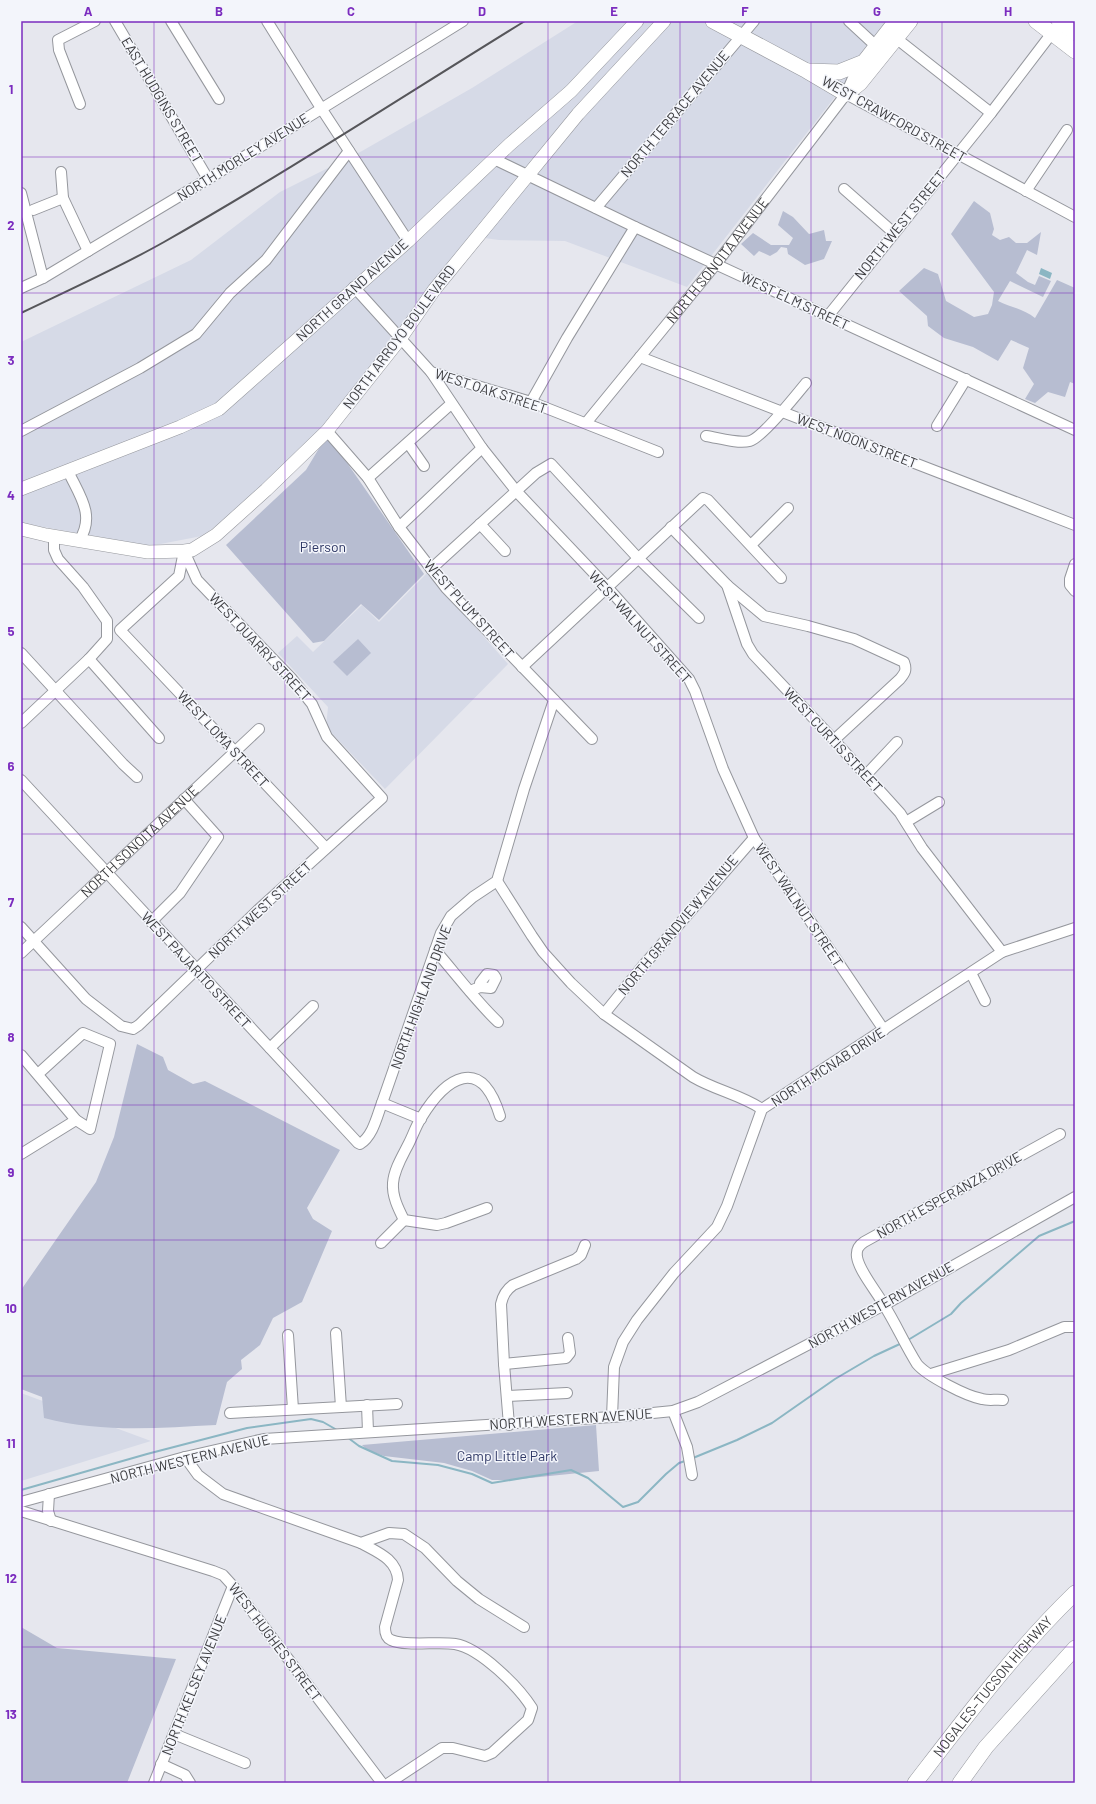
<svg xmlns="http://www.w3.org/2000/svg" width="1096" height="1804" viewBox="0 0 1096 1804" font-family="Barlow,sans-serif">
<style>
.built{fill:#d6dae7}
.green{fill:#b7bdd1}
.water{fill:#8bb6c3}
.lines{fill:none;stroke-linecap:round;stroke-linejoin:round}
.stream{stroke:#8bb6c3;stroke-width:2}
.minor-casing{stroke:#95979d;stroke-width:12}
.major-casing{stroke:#95979d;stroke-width:14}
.highway-casing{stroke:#95979d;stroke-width:16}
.minor{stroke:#fff;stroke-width:10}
.major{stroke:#fff;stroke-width:13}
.highway{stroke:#fff;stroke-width:15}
.rail{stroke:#56565a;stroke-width:2}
.grid{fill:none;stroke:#7b2cbf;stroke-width:1;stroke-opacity:0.55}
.labels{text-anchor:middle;stroke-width:3;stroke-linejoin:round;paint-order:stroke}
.street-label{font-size:14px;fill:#3c3c3f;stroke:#f3f5fb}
.park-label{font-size:14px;fill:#2f3865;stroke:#f3f5fb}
.neatline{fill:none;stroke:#7b2cbf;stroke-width:1.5}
.grid-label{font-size:13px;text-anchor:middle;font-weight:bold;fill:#7b2cbf}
</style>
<rect width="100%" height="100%" fill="#e6e7ee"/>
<!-- built -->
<g class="built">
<polygon points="578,21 894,21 687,287 565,241 499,240 470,236 340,408 246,504 202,536 150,546 21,523 21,342 191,260 280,192 362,151 472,88"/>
<polygon points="427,573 508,664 385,789 326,727 328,707 278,653 297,636 313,652 362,605 379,622"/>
<polygon points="21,1393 151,1441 21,1481"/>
</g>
<!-- green -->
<g class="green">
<path d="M974,201l16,12 4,16 -2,6 8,5 9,-3 7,6h11l14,-11 -4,23 -10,-5 -11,23 12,9 7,3 4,-9 12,5 -8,16 -33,-16 -12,20c12,6 26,8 37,17l22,-38 18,8v96l-5,-2 -5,15 -17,-5 -13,11 -10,-4 9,-15 -11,-16 6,-20 -18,-8 -13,21 -25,-14 -29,-9 -16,-12 -1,-10 -28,-25 25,-23 14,6 8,27 28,16 14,-3 4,-9 2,-13 -43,-58z"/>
<polygon points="783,211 793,217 809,234 824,230 826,241 832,241 824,259 805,265 788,254 787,248 781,247 777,252 770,256 759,251 754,256 741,244 753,233 771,245 789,245 793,238 778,225"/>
<polygon points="324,440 328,440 334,444 424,574 379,620 361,604 324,641 313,643 226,545 306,470"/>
<polygon points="358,639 371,653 347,676 333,662"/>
<path d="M137,1044l26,13 5,13 25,14 12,-3 135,69 -33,58 6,11 19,12 -30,71 -29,16 -13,27 -19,15 1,9 -15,13 -11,43c-58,3 -115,8 -172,-7l-2,-21 -21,-8v-99l75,-108 18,-45z"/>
<polygon points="596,1425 599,1471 510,1480 492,1480 472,1471 444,1463 384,1456 367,1450 362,1445"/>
<polygon points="21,1627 57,1648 176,1659 127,1783 21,1783"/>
</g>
<!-- water -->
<polygon class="water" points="1041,268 1052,273 1050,279 1039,274"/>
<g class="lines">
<!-- stream -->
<g class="stream">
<polyline points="908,1340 951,1314 961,1303 1039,1236 1075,1221"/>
<polyline points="347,1437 359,1446 392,1461 438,1465 472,1474 492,1483 571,1470 588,1478 623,1507 638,1502 666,1474 679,1463 685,1461"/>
<polyline points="693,1458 737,1440 772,1423 835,1379 874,1356 902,1343"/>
<polyline points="21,1490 147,1454 247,1428 311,1419 323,1422 337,1430"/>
</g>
<defs>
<g id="minor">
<polyline points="115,21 208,179"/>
<polyline points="171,21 219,99"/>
<polyline points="267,21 321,108 408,241"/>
<polyline points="849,21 876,46"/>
<polyline points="892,35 991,113"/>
<polyline points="846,94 1075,217"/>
<polyline points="80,104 59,50 58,40 95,21"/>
<polyline points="494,159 635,227 1075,430"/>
<polyline points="61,172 63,198 88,251"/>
<polyline points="844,189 894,233"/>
<polyline points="1026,191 1067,130"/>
<polyline points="21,193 43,278"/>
<polyline points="596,208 754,21"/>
<polyline points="33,210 63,198"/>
<polyline points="354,287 431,372 531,402 658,452"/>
<polyline points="21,288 43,278 208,179 463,21"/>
<polyline points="828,316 991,113 1055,29"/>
<polyline points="640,357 1075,525"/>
<polyline points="431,372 482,448 517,492 608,588 689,679 695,691 723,769 754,838 884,1030"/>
<polyline points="531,402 567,338 635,227"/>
<path id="s1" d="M586,423l130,-159 130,-170 7,-16 10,-16"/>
<polyline points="937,426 966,379"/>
<polyline points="21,431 140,368 196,334 230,293 266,260 349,151"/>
<polyline points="327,431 368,478 399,527 446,588 592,739"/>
<path d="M706,436c13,2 31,8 44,5 12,-3 47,-47 56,-58"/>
<polyline points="408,443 424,466"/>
<path d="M68,471c11,24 28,44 11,70"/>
<polyline points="368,478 451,404"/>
<polyline points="480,524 505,551"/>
<polyline points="399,527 482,448"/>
<polyline points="671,527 727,585 747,644 753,654 834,740 900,813 922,848 1002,952"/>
<polyline points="751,545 788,508"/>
<polyline points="184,551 179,576 120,630 326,848"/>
<polyline points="1075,564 1070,579 1070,585 1075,591"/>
<polyline points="431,569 536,473 551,464 638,558 699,618"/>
<path d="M727,585l37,31 44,10 46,13 50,23c3,8 1,11 -4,17l-66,61"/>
<polyline points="21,653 123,764 137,777"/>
<polyline points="89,659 159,738"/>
<polyline points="522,667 703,498 708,500 781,578"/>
<polyline points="21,723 89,659 107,639 107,621 83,587 58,559 54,550 54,537"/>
<polyline points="866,775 897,742"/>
<path d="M21,780l337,363 2,1c13,-8 17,-28 22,-41l59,-170 10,-17 22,-19 24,-16 27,-92 30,-89"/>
<polyline points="906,822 939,802"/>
<path d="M497,881l35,55 11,16 28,31 33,31 89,63c22,13 48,18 69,32"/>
<polyline points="151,922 180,893 218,837 184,799"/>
<polyline points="21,927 86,999 121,1026 133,1029 139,1025 257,911 382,798 327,737 312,704 292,679 197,580 184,551"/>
<path d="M435,950c21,24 40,50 63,72"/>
<path id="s2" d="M21,953l238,-224"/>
<polyline points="971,973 985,1001"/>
<polyline points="470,991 480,987 491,988 496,978 494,975 487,974 480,983 480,987"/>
<polyline points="604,1014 642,967 754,838"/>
<polyline points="270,1048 313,1006"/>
<polyline points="21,1055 76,1120 90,1129 110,1044 83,1033 38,1074"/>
<polyline points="382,1103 421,1119"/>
<polyline points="21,1154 76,1120"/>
<path d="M487,1208l-41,15 -9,2 -33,-5c-6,-12 -12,-24 -11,-37 1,-14 10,-28 16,-40 4,-8 7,-17 12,-25 25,-41 60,-64 79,-2"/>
<polyline points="381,1243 404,1220"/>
<polyline points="336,1333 341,1407"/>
<polyline points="288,1335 293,1409"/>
<polyline points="504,1364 566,1358 570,1353 568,1338"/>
<polyline points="931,1374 1009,1350 1064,1327 1075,1327"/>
<polyline points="507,1396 567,1393"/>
<path d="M1003,1400c-7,-1 -14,1 -21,-1 -16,-3 -55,-23 -65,-35 -12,-19 -21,-40 -33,-59 -7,-13 -25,-34 -27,-48 -1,-7 1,-11 7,-15l196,-108"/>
<polyline points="367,1405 368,1432"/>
<polyline points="673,1411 687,1447 692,1475"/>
<polyline points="230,1413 397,1404"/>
<polyline points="612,1417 614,1367 623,1342 637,1320 674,1273 717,1227 727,1206 762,1109 1002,952 1075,928"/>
<path d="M509,1425l-5,-61 -3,-60c2,-9 5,-14 12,-19l63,-26 5,-4 4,-10"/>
<polyline points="185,1457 198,1475 223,1494 361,1543 389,1533 404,1534 425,1548 457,1581 479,1599 524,1627"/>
<polyline points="49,1494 48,1511 51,1521"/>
<polyline points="21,1502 185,1457 264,1439 612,1417 673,1411 698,1402 884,1305 1075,1197"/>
<polyline points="21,1511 213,1571 223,1575 233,1586 382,1783"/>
<path d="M361,1543c16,9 36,16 37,37l-13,47c0,6 1,11 6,13 15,7 47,1 64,4 25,4 64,43 77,64l-4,12 -36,33 -7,3 -32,-8h-11l-53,35"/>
<polyline points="174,1734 245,1763"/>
<polyline points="161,1764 185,1775 190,1783"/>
<polyline points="154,1783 233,1586"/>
</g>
<g id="major">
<polyline points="21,489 180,427 219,409 408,241 509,145 571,91 637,21"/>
<polyline points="21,529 46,535 148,552 184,551 192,550 216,535 266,490 327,431 400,339 434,290 578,114 664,21"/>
</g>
<g id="highway">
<polyline points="713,21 807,71 846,94 860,83 910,21"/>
<polyline points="1036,21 1075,51"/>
<polyline points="1059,21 1075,33"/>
<polyline points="808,71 839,72 864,62 896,21"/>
<path id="s3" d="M915,1783c50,-65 101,-133 160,-190"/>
<polyline points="960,1783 986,1747 1075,1648"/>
</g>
</defs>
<!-- minor casing -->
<use href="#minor" class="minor-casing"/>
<!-- major casing -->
<use href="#major" class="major-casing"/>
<!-- highway casing -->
<use href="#highway" class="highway-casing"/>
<!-- minor -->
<use href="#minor" class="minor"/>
<!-- major -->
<use href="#major" class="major"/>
<!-- highway -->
<use href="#highway" class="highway"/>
<!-- rail -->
<path class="rail" d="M21,313c48,-23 97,-45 143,-71 123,-70 241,-147 361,-221"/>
</g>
<!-- grid -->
<path class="grid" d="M154,21v1762M285,21v1762M416,21v1762M548,21v1762M680,21v1762M811,21v1762M942,21v1762M21,157h1054M21,293h1054M21,428h1054M21,564h1054M21,699h1054M21,834h1054M21,970h1054M21,1105h1054M21,1240h1054M21,1376h1054M21,1511h1054M21,1647h1054"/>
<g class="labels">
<!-- street labels -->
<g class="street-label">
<text transform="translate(162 100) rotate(59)" y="5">EAST HUDGINS STREET</text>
<text transform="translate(675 114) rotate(-50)" y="5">NORTH TERRACE AVENUE</text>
<text transform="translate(894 119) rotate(29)" y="5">WEST CRAWFORD STREET</text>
<text transform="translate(243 157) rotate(-32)" y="5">NORTH MORLEY AVENUE</text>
<text transform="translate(900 225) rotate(-51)" y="5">NORTH WEST STREET</text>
<text dy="5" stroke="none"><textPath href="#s1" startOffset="209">NORTH SONOITA AVENUE</textPath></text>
<text transform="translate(352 290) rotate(-42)" y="5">NORTH GRAND AVENUE</text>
<text transform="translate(795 301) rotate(25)" y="5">WEST ELM STREET</text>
<text transform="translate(399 337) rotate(-53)" y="5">NORTH ARROYO BOULEVARD</text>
<text transform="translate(491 391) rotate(18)" y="5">WEST OAK STREET</text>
<text transform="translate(857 441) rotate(21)" y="5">WEST NOON STREET</text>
<text transform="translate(469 609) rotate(48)" y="5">WEST PLUM STREET</text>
<text transform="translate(640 627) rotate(48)" y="5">WEST WALNUT STREET</text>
<text transform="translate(260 647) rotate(47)" y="5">WEST QUARRY STREET</text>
<text transform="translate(223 739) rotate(47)" y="5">WEST LOMA STREET</text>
<text transform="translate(833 740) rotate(47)" y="5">WEST CURTIS STREET</text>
<text dy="5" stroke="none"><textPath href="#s2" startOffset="163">NORTH SONOITA AVENUE</textPath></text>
<text transform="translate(799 905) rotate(56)" y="5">WEST WALNUT STREET</text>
<text transform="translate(260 910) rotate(-43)" y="5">NORTH WEST STREET</text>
<text transform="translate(678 925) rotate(-50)" y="5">NORTH GRANDVIEW AVENUE</text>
<text transform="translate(196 970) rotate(47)" y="5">WEST PAJARITO STREET</text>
<text transform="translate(421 997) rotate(-70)" y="5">NORTH HIGHLAND DRIVE</text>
<text transform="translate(828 1067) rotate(-33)" y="5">NORTH MCNAB DRIVE</text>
<text transform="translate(949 1195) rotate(-29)" y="5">NORTH ESPERANZA DRIVE</text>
<text transform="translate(881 1305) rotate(-29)" y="5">NORTH WESTERN AVENUE</text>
<text transform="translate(571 1419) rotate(-4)" y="5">NORTH WESTERN AVENUE</text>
<text transform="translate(190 1459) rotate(-14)" y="5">NORTH WESTERN AVENUE</text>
<text transform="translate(275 1642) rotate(53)" y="5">WEST HUGHES STREET</text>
<text transform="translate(194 1685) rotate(-68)" y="5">NORTH KELSEY AVENUE</text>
<text dy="5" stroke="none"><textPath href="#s3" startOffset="124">NOGALES–TUCSON HIGHWAY</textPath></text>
</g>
<!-- park labels -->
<g class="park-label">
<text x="323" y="552">Pierson</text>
<text x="507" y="1461">Camp Little Park</text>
</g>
</g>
<!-- border -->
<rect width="1096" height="1804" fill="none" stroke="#f3f5fb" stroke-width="44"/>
<rect x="22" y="22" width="1052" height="1760" class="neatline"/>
<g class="grid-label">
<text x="88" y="16">A</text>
<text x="219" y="16">B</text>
<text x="351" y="16">C</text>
<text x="482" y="16">D</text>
<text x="614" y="16">E</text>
<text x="745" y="16">F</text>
<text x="877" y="16">G</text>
<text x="1008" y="16">H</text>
<text x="11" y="94">1</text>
<text x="11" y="230">2</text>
<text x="11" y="365">3</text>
<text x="11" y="500">4</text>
<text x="11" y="636">5</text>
<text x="11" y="771">6</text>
<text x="11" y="907">7</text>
<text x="11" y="1042">8</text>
<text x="11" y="1177">9</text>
<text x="11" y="1313">10</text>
<text x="11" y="1448">11</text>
<text x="11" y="1583">12</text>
<text x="11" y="1719">13</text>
</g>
</svg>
